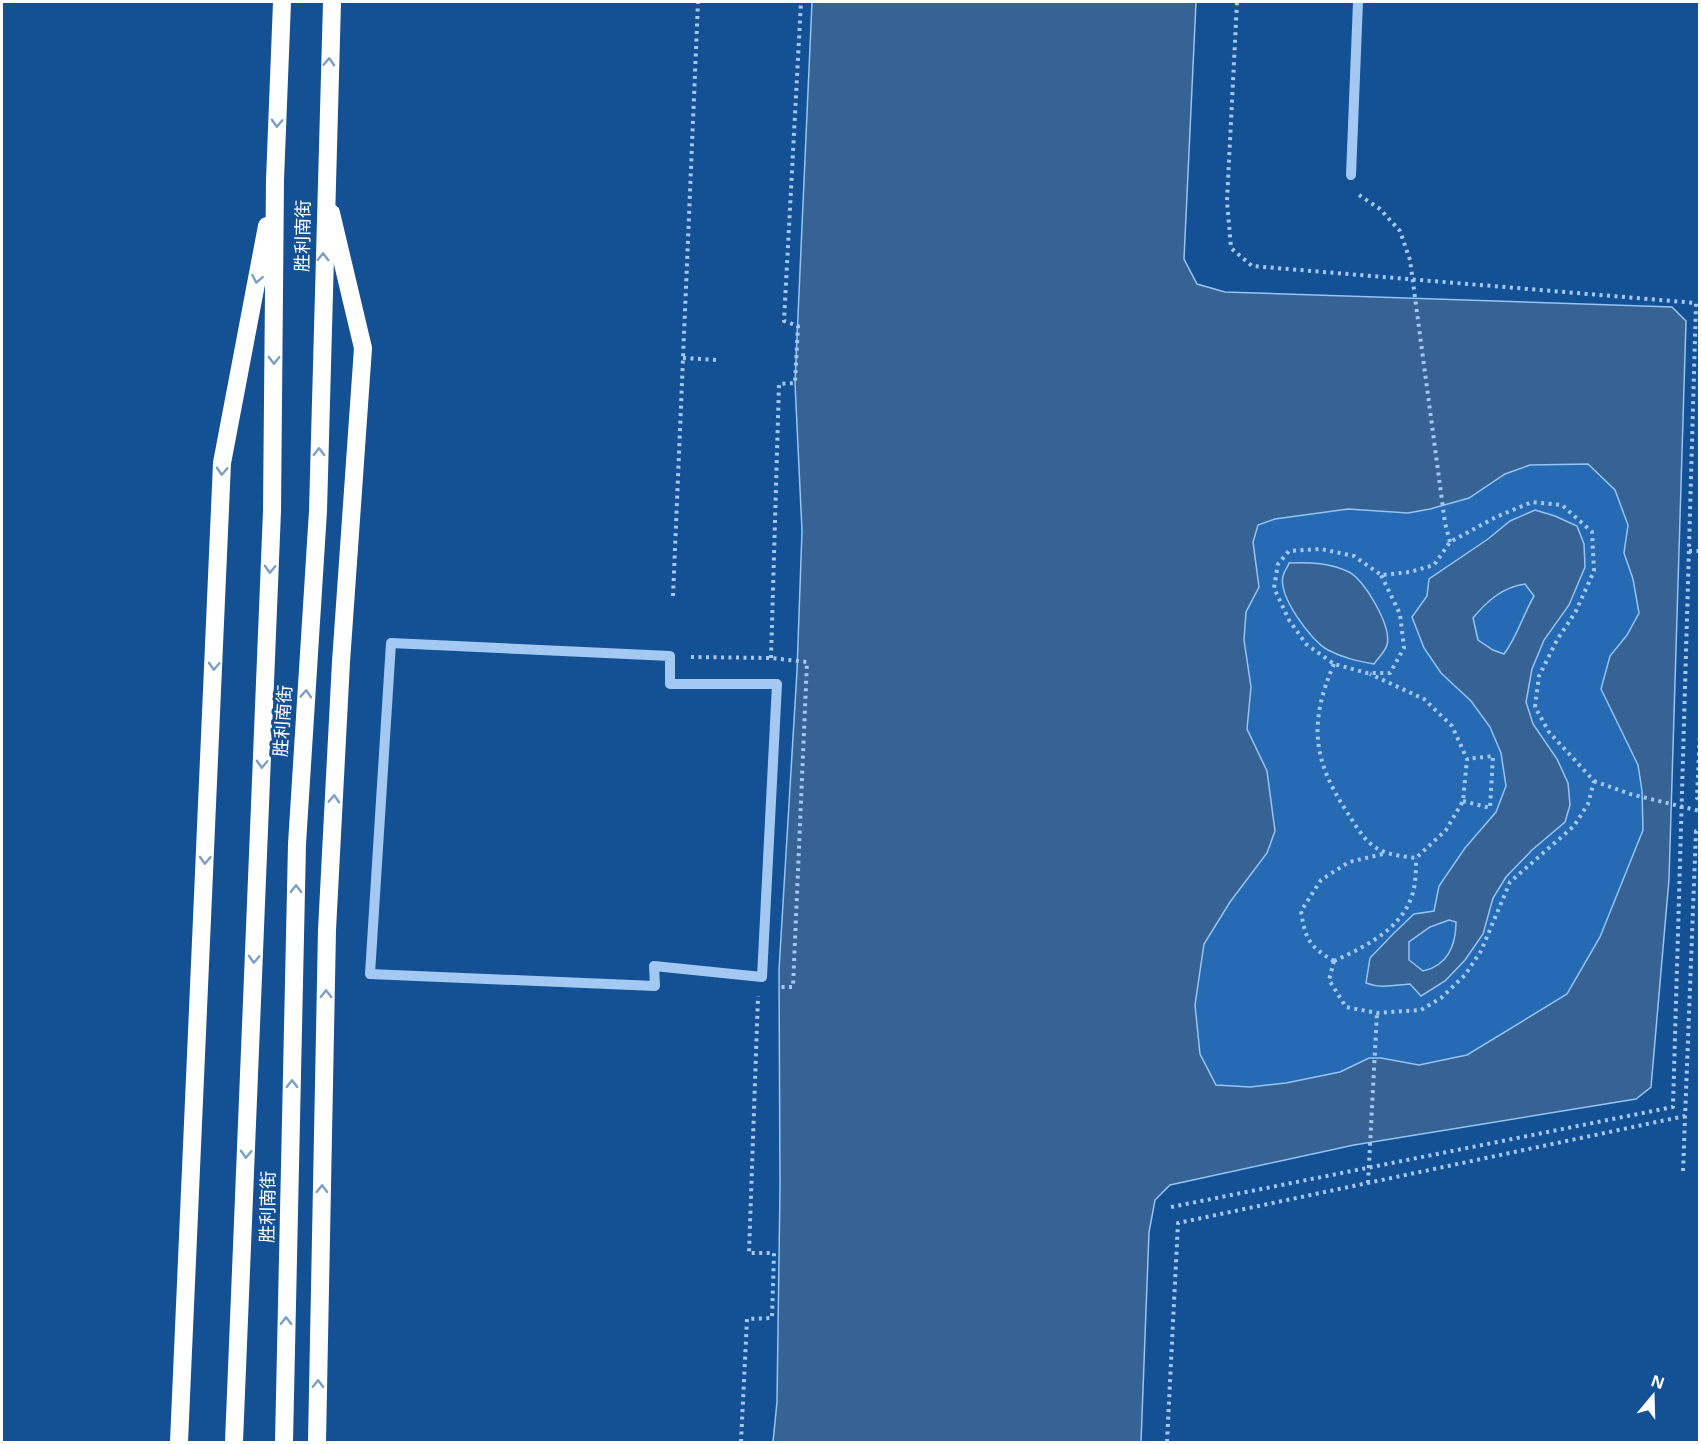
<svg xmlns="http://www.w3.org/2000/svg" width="1701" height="1444" viewBox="0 0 1701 1444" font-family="'Noto Sans','Noto Sans SC',sans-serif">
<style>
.green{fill:#266ab3}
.water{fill:#366294;stroke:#95c4f5;stroke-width:1.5;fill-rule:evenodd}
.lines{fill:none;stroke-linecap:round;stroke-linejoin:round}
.path{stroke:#a3c9f2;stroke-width:4;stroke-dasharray:3 4.5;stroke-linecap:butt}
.minor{stroke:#a3c9f2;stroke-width:10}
.highway{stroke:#fff;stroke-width:18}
.oneway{stroke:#7e9fc4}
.labels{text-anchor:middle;stroke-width:6;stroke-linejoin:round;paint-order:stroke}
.street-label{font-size:18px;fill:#fff;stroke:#145094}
</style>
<rect width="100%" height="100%" fill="#145094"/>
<!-- green -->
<polygon class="green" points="1530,464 1588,464 1615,490 1629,525 1624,553 1633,579 1639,613 1627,634 1622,730 1638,765 1642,791 1643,830 1600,937 1580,973 1567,994 1467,1055 1419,1065 1381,1058 1369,1058 1340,1072 1286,1083 1250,1087 1216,1085 1200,1055 1195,1005 1204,944 1230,902 1267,853 1267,771 1247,729 1251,687 1244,641 1246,612 1259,587 1253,542 1258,525 1275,519 1348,509 1408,513 1430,509 1469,498 1505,474"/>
<!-- water -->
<g class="water">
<path d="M812,2h384l-12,257 13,25 28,8 447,15 14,14 -17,558 -18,208 -15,12 -282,46 -184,40 -15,15 -6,32 -8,210h-368l4,-40 3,-214 -1,-218 18,-299 5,-140 -7,-148zM1530,465l58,-1 27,26 13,35 -4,28 9,26 6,34 -12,22 -17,21 -9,33 37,76 4,26 1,39 -43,107 -33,57 -100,61 -48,10 -38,-7h-12l-29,14 -54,11 -36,4 -34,-2 -16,-31 -5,-49 9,-61 26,-42 37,-49 8,-22 -8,-60 -20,-42 4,-42 -7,-47 2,-28 13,-25 -6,-45 5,-17 17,-6 73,-10 60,4 22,-4 39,-11 36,-24z"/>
<path d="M1535,510l20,6 22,10 7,18 1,23 -16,38 -25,35 -12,29 -6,33 7,22 24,35 11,24 2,22 -5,17 -33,28 -26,27 -13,21 -10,36 -18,26 -20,21 -24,15 -11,-12c-16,1 -29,5 -44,-1l4,-25 23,-24 21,-20 20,-3 5,-25 26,-38 31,-36 10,-26 -5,-33 -11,-26 -19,-26 -30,-28 -17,-25 -12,-31 15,-21 2,-17 59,-40 22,-18zM1525,584l9,12c-11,19 -17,41 -30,58l-11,-4 -15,-10 -5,-22c14,-17 30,-31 52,-34zM1449,920l7,2c0,24 -9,44 -33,49l-14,-11v-18l21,-15z"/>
<path d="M1289,563c22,-1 41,0 60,9 16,8 43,55 38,73 -2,7 -9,13 -13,19 -16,-3 -31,-6 -46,-14 -17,-9 -50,-54 -45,-74 1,-5 5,-9 6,-13z"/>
</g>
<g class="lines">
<!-- path -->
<g class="path">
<polyline points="1359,195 1380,209 1400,231 1410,260 1445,523 1450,542"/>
<polyline points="683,358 718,360"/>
<polyline points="1689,551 1700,551"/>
<polyline points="673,596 698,2"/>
<polyline points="691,657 771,658 807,662 793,987 779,987"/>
<polyline points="771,658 779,384 795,383 798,326 784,321 801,2"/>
<path d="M1334,664c-25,58 -22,95 13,148 7,11 15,25 25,33 12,10 30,11 44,13l30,-28 17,-29 4,-42 -15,-33 -28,-27 -54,-25"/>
<polyline points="1700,730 1697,798 1700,799"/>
<polyline points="1594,781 1630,794 1700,811"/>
<polyline points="1463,801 1490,808 1493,756 1467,759"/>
<polyline points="1334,961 1329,980 1346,1007 1377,1013 1421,1010 1441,998 1465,975 1481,951 1510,882 1574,826 1588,804 1594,781 1549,732 1535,707 1539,676 1557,640 1576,611 1594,571 1592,532 1562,505 1532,502 1496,517 1450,542 1434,565 1410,572 1381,575 1354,556 1321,549 1289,551 1278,564 1274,588 1289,620 1306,644 1334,664 1367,673 1390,673 1404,648 1400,614 1381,575"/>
<path d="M1334,961c-25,-14 -29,-23 -33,-50l20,-31 28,-18 38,-9"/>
<path d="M1334,961c35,-16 76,-36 81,-79 1,-8 1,-16 1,-24"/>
<polyline points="1683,1171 1696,831 1700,831"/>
<polyline points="1368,1183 1377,1013"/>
<polyline points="1171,1207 1673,1107 1696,303 1252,266 1231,248 1227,201 1237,2"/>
<polyline points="741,1442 747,1319 772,1318 774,1253 749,1253 758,996"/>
<polyline points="1167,1442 1178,1223 1685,1116"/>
</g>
<!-- minor -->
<g class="minor">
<polyline points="1351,175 1358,2"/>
<polygon points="391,643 670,656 670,684 777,684 762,977 654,966 655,986 370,974"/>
</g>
<!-- highway -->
<g class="highway">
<polyline points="179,1442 222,463 267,226"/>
<polyline points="234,1442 272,511 275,180 282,2"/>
<polyline points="284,1442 297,844 318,511 332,2"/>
<polyline points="317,1442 327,930 341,662 363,348 331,213"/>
</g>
</g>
<!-- one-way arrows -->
<defs><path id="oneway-chevron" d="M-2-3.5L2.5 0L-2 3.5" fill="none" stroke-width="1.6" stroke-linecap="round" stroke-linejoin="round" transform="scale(1.5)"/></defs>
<g class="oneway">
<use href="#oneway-chevron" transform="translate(329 62) rotate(-88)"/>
<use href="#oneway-chevron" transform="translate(277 123) rotate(92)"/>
<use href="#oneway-chevron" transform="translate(323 257) rotate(-89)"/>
<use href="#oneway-chevron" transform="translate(257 279) rotate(101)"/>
<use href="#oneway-chevron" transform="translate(274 360) rotate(91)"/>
<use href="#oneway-chevron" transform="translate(319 452) rotate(-89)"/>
<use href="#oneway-chevron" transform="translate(222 471) rotate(93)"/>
<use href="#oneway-chevron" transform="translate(270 569) rotate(92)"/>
<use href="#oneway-chevron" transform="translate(214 666) rotate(93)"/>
<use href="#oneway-chevron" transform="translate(306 694) rotate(-86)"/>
<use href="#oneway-chevron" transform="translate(262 764) rotate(92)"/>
<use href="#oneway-chevron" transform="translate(334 799) rotate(-87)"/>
<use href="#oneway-chevron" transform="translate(205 860) rotate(93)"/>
<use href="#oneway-chevron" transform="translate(296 889) rotate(-89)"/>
<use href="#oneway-chevron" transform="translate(254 959) rotate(92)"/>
<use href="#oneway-chevron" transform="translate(326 994) rotate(-89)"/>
<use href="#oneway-chevron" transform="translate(292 1084) rotate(-89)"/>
<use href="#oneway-chevron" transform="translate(246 1154) rotate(92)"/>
<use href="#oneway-chevron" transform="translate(322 1189) rotate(-89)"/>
<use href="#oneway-chevron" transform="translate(286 1321) rotate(-89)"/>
<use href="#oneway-chevron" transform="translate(318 1384) rotate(-89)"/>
</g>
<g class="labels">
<!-- street labels -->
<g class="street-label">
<text transform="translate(303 236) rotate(-89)" y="6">胜利南街</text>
<text transform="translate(283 721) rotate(-86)" y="6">胜利南街</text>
<text transform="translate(268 1207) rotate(-89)" y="6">胜利南街</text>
</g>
</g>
<!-- border -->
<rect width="1701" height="1444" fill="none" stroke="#ffffff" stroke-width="6"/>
<!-- north arrow -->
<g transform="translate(1653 1396) rotate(19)" stroke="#145094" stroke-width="4.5" paint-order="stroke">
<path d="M0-4.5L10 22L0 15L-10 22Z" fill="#ffffff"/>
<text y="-9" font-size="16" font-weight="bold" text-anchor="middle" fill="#ffffff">N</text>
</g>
</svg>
